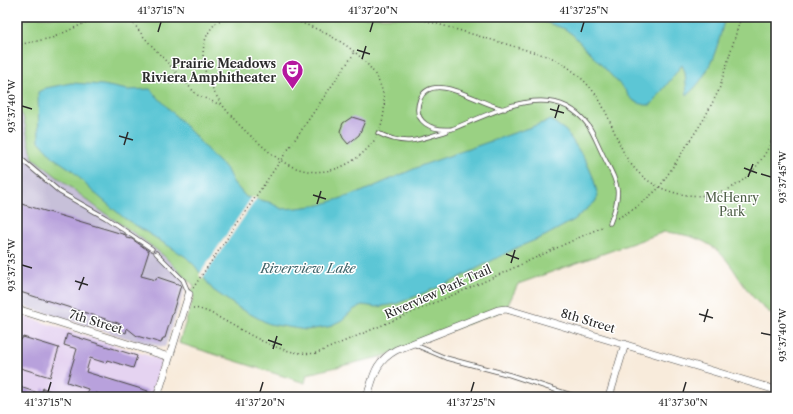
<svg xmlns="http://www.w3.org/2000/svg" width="793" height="414" viewBox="0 0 793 414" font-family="'Libre Caslon Text',serif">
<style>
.built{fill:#e5d3f1}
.industrial{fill:#c7c0d9}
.green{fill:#9ad183;stroke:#627e57}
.water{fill:#5bc6d5;stroke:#437880}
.pier{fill:#f8ebdb}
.building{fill:#b8a1dc}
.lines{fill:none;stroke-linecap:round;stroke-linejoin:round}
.lane-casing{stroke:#4a4845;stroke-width:5}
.street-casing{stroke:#4a4845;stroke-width:8}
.path{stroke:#4a4845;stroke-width:1.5;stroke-dasharray:1 3;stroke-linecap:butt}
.lane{stroke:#fff;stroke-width:3.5}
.street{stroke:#fff;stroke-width:7}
.ticks{fill:none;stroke:#2b2b2b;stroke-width:1.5}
.labels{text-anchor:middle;stroke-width:3;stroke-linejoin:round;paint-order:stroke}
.poi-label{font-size:12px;font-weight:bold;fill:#2b2b2b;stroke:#fff;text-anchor:end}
.park-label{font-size:12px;fill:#4c5d45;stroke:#fff}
.street-label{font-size:12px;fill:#2b2b2b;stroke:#fff}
.water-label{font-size:13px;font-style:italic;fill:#3c6166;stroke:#fff}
.neatline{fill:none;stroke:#2b2b2b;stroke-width:1.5}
.ticks-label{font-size:10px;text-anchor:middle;fill:#2b2b2b}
</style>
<rect width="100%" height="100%" fill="#fff"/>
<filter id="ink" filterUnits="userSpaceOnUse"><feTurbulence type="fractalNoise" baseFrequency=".025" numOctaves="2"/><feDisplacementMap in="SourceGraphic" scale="8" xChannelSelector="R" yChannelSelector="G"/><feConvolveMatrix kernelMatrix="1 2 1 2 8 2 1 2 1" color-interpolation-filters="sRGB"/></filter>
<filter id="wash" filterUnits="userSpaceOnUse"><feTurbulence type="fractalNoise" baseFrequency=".012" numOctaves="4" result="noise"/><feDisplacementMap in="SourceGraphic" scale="16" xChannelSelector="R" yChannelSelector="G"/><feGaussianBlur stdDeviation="0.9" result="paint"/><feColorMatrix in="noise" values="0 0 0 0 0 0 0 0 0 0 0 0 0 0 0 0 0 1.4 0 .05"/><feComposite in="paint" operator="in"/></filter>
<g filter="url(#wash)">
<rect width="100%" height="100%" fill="#f8ebdb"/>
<!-- built -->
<polygon class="built" points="17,314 159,359 161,364 151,397 17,397"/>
<!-- industrial -->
<polygon class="industrial" points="17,109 23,116 33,158 100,210 141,237 163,255 188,280 165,347 146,344 17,304"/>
<!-- green -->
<path class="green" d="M35,17h741v300c-50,-32 -35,-79 -112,-85l-146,52 -12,25 -122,47 -77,18 -2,9 -126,-40 15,-47 -5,-2 5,-8 -31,-31 -22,-17 -41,-28 -67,-52 -10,-42 -6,-7v-87z"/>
<!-- water -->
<g class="water">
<path d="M531,17h194c-7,28 -14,58 -38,78l-2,-23 -3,-7 -31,40c-10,1 -22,-5 -25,-14l-53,-56 -8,-6z"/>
<polygon points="71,83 103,85 128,90 150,89 194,135 217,161 226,168 233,182 246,197 269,202 282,209 297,208 320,205 361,192 423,165 551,120 566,131 586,161 593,177 598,196 595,202 574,220 545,236 516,248 451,282 396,304 377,307 362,305 353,310 342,320 328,327 306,330 269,324 239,308 213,290 195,266 186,257 124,218 90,189 72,170 54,158 39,141 38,92 46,88"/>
</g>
<!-- pier -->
<polygon class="pier" points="252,197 257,198 202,279 199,275"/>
<g id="blocks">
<!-- building -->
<g class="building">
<polygon points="352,117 365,121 359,135 348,144 343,138 340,131 343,123"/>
<polygon points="18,203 126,235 126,238 132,239 149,251 141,276 156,280 157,277 181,285 165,338 163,338 161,343 137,336 127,328 126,333 119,330 121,325 118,323 17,291"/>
<polygon points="67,334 137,356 133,368 107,360 106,363 90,358 86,372 148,391 146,397 110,397 96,393 95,397 86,397 88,389 67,382 77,349 64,345"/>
<polygon points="23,337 59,348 50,377 17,367 17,339 21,340"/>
<polygon points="17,386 41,394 43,388 64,397 17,397"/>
</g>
</g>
</g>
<g filter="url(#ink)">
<use href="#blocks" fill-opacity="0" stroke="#4a4845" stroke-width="1"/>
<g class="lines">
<defs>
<g id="lane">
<path d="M505,109c-21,-2 -72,-40 -85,-10 -9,24 13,32 32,30 42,-16 101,-52 136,-4 6,9 10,20 15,30 15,30 20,35 7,68"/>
<path d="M378,133c28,14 41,7 69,-2"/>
<polyline points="17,146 20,158 17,170"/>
<polyline points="20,158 60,192 106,218 152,249"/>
<polyline points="156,253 183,280 189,294"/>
<polyline points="413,344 446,358 510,375 577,397"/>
</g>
<g id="street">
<polyline points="17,309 169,357"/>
<polyline points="157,397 189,294"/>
<path d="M367,397c7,-22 8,-35 29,-47l102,-40 8,-1 270,81"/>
<polyline points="609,397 625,344"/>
</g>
</defs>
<!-- lane casing -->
<use href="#lane" class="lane-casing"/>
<!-- street casing -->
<use href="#street" class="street-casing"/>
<!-- path -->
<g class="path">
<polyline points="129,17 143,36 197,95 223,106"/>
<path d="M227,17c-10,3 -18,12 -21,21 -14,39 25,82 53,105 8,7 17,15 26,20 34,19 70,5 91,-25"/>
<path d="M281,17c47,11 122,50 99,111"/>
<path d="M414,17l136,40c19,8 40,27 50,44 9,16 15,34 23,50 16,33 51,48 86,44 35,-5 55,-34 67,-64"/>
<polyline points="17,45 52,38 98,17"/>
<polyline points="618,218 637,207 659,188 704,119 719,90 741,17"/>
<polyline points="193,288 355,52"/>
<path d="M193,308c12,1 22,7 32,13 28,15 59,36 92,32l164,-70 123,-57"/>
<polyline points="281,397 283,390"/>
</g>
<!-- lane -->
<use href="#lane" class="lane"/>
<!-- street -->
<use href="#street" class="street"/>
</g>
</g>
<!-- ticks -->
<path class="ticks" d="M158,32l3,-10M370,32l3,-10M581,32l3,-10M357,50l13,4M362,59l4,-13M22,106l10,3M550,109l14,4M555,118l4,-13M119,136l14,4M124,145l4,-13M744,168l13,5M761,174l10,3M748,177l5,-13M313,195l13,4M317,204l4,-13M506,254l13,5M511,263l4,-13M22,265l10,3M75,281l13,4M79,290l5,-13M699,314l14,4M704,322l4,-13M761,333l10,2M268,340l14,5M273,349l4,-13M48,392l3,-10M260,392l3,-10M471,392l3,-10M683,392l3,-10"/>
<!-- icons -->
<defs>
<symbol id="theatre-pin" viewBox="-11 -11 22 30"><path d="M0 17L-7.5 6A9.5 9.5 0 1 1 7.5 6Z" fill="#b5179e" stroke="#fff"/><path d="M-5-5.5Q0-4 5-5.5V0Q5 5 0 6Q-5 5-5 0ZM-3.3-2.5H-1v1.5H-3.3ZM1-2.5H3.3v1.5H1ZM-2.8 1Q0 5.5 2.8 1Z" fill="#fff"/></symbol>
</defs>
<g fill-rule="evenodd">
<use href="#theatre-pin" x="280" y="58" width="25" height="34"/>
</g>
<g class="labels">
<!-- poi labels -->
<g class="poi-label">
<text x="276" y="68">Prairie Meadows<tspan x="276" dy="14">Riviera Amphitheater</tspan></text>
</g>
<!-- park labels -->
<g class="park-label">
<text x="732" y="202">McHenry<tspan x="732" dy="14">Park</tspan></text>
</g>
<!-- street labels -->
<g class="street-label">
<text transform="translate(438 292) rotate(-24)" y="4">Riverview Park Trail</text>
<text transform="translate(588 321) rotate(17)" y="4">8th Street</text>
<text transform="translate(96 322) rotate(17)" y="4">7th Street</text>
</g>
<!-- water labels -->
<g class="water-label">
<text x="308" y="273">Riverview Lake</text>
</g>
</g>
<!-- margin -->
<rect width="793" height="414" fill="none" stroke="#fff" stroke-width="44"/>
<rect x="22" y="22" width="749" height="370" class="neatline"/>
<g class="ticks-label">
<text x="161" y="14">41°37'15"N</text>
<text x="373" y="14">41°37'20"N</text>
<text x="584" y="14">41°37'25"N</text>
<text transform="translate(11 106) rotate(-90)" y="4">93°37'40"W</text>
<text transform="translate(782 177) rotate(-90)" y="4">93°37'45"W</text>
<text transform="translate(11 265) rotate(-90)" y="4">93°37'35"W</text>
<text transform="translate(782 335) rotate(-90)" y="4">93°37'40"W</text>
<text x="48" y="406">41°37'15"N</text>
<text x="260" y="406">41°37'20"N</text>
<text x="471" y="406">41°37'25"N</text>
<text x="683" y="406">41°37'30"N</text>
</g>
</svg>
